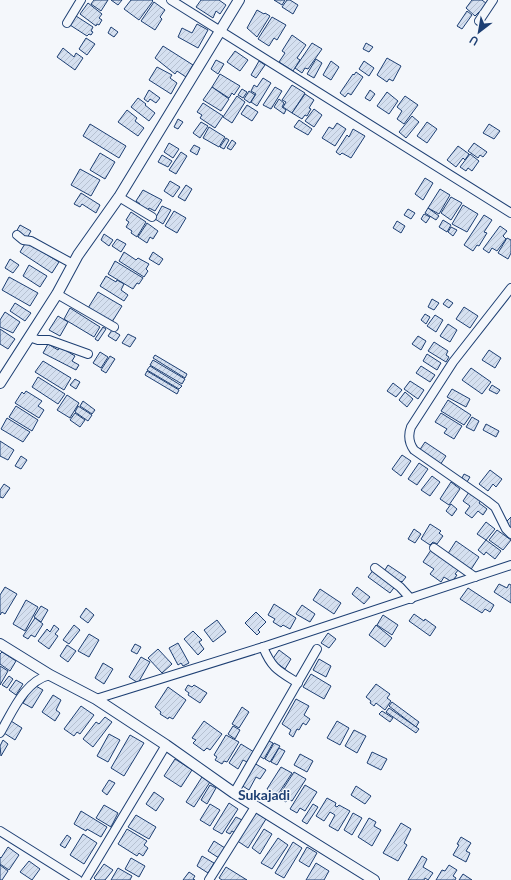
<svg xmlns="http://www.w3.org/2000/svg" width="511" height="880" viewBox="0 0 511 880" font-family="Lato,sans-serif">
<style>
.building{fill:url(#building-hatch);stroke:#1d3f73}
.lines{fill:none;stroke-linecap:round;stroke-linejoin:round}
.minor-casing{stroke:#1d3f73;stroke-width:10}
.tertiary-casing{stroke:#1d3f73;stroke-width:12}
.minor{stroke:#f4f7fb;stroke-width:8}
.tertiary{stroke:#f4f7fb;stroke-width:10}
.labels{text-anchor:middle;stroke-width:3;stroke-linejoin:round;paint-order:stroke}
.quarter-label{font-size:14px;font-weight:bold;fill:#1d3f73;stroke:#f4f7fb}
</style>
<defs>
<pattern id="building-hatch" width="6" height="6" patternUnits="userSpaceOnUse"><rect width="6" height="6" fill="#d5e0f0"/><path d="M-1 1l2-2M0 6l6-6M5 7l2-2" fill="none" stroke="#b6c1d1"/></pattern>
</defs>
<rect width="100%" height="100%" fill="#f4f7fb"/>
<!-- building -->
<g class="building">
<polygon points="94,0 108,0 101,11 91,4"/>
<polygon points="111,0 122,0 118,5"/>
<polygon points="131,0 152,0 153,1 139,20 124,9"/>
<polygon points="201,0 219,0 226,5 220,14 216,11 213,18 196,7"/>
<polygon points="274,0 285,0 282,5"/>
<polygon points="287,0 290,0 298,5 293,14 282,7"/>
<polygon points="472,0 482,0 487,4 475,16 466,8"/>
<polygon points="154,2 165,10 160,17 162,19 155,30 141,21"/>
<polygon points="88,3 102,14 99,18 102,20 99,25 97,24 96,26 80,14"/>
<polygon points="257,10 264,14 265,13 270,16 257,37 247,28"/>
<polygon points="467,11 472,15 462,29 457,26"/>
<polygon points="76,16 93,27 91,31 93,32 91,35 89,34 87,36 70,25"/>
<polygon points="272,17 286,25 277,40 274,38 269,46 258,39"/>
<polygon points="197,24 208,30 198,48 178,37 182,28 192,33"/>
<polygon points="111,27 118,32 114,37 108,33"/>
<polygon points="292,35 306,45 297,58 300,60 293,71 279,62 285,53 282,51"/>
<polygon points="86,38 95,44 87,55 79,49"/>
<polygon points="312,43 322,49 308,69 305,68 302,73 295,68"/>
<polygon points="366,43 373,47 369,52 363,49"/>
<polygon points="163,46 193,65 186,77 177,71 175,74 155,58"/>
<polygon points="63,48 74,57 76,53 83,58 75,70 57,57"/>
<polygon points="235,51 248,60 240,71 227,62"/>
<polygon points="387,58 401,66 393,81 389,79 387,82 377,75"/>
<polygon points="316,59 322,63 314,78 307,74"/>
<polygon points="216,60 224,64 218,74 211,69"/>
<polygon points="259,61 265,65 256,78 251,75"/>
<polygon points="331,61 339,67 331,80 323,75"/>
<polygon points="364,61 374,68 369,76 359,69"/>
<polygon points="157,67 172,75 170,78 177,83 171,94 149,80"/>
<polygon points="356,72 363,77 351,95 348,93 345,97 340,93 353,74 354,75"/>
<polygon points="220,74 240,86 234,95 232,93 229,98 212,87"/>
<polygon points="263,78 271,83 257,106 251,102 256,94 251,91 254,85 257,87"/>
<polygon points="292,85 305,93 292,113 283,107 286,102 282,100"/>
<polygon points="212,87 229,99 221,111 203,100"/>
<polygon points="275,87 282,91 271,109 263,105"/>
<polygon points="242,89 247,92 243,98 238,95"/>
<polygon points="149,90 160,98 156,103 150,99 148,102 144,99"/>
<polygon points="370,90 375,94 370,101 365,98"/>
<polygon points="249,91 255,95 250,103 244,99"/>
<polygon points="387,92 398,101 389,114 377,106"/>
<polygon points="305,94 314,100 309,108 311,109 307,116 305,115 302,119 292,113"/>
<polygon points="237,96 245,102 232,123 223,117"/>
<polygon points="405,96 418,105 404,124 397,119 402,111 397,107"/>
<polygon points="138,98 146,104 145,105 155,113 149,121 131,107"/>
<polygon points="279,99 284,103 282,107 286,110 284,114 274,107"/>
<polygon points="203,103 223,116 215,128 200,118 202,115 197,112"/>
<polygon points="247,105 258,112 252,121 241,114"/>
<polygon points="314,109 322,115 314,127 305,121"/>
<polygon points="127,110 137,118 135,121 144,128 138,136 118,122"/>
<polygon points="412,116 419,122 406,138 399,132"/>
<polygon points="178,119 183,122 178,129 174,127"/>
<polygon points="299,120 312,129 308,135 294,127"/>
<polygon points="201,122 208,126 200,138 193,133"/>
<polygon points="427,122 437,129 427,143 417,136"/>
<polygon points="337,123 346,129 335,146 322,138 329,127 333,129"/>
<polygon points="90,124 126,146 119,158 83,136"/>
<polygon points="489,124 500,131 494,139 483,133"/>
<polygon points="209,127 225,137 219,147 203,138"/>
<polygon points="353,129 365,136 351,158 342,153 340,155 336,152 347,135 349,137"/>
<polygon points="226,138 229,140 224,149 220,147"/>
<polygon points="232,140 236,143 231,150 227,148"/>
<polygon points="169,143 179,149 173,158 164,152"/>
<polygon points="474,143 487,152 483,157 480,155 478,158 468,151"/>
<polygon points="194,145 200,148 197,155 190,151"/>
<polygon points="458,146 469,154 465,160 463,158 456,167 447,160"/>
<polygon points="181,152 187,156 176,174 169,170"/>
<polygon points="100,153 115,162 105,179 90,170"/>
<polygon points="470,154 479,161 472,171 468,168 466,171 460,167"/>
<polygon points="162,155 172,161 168,167 158,162"/>
<polygon points="80,169 100,180 91,196 71,185"/>
<polygon points="425,178 433,183 423,200 415,194"/>
<polygon points="170,181 180,187 173,197 164,191"/>
<polygon points="186,185 192,189 185,201 178,197"/>
<polygon points="440,189 450,195 439,214 428,208"/>
<polygon points="143,190 162,200 155,211 149,208 147,211 139,206 140,204 136,201"/>
<polygon points="81,193 100,205 96,213 82,204 80,207 74,204"/>
<polygon points="451,197 462,203 451,220 441,213"/>
<polygon points="463,205 478,214 467,232 452,224"/>
<polygon points="162,206 171,210 163,224 155,219"/>
<polygon points="428,208 439,216 436,220 425,213"/>
<polygon points="408,209 415,213 411,219 404,215"/>
<polygon points="174,211 186,218 177,233 165,226"/>
<polygon points="131,212 146,222 137,237 131,233 132,231 126,227 129,222 126,220"/>
<polygon points="424,214 430,217 426,223 421,219"/>
<polygon points="484,215 492,220 484,232 487,233 479,246 477,245 473,251 464,245"/>
<polygon points="443,220 451,225 447,232 439,227"/>
<polygon points="397,221 405,226 401,233 393,228"/>
<polygon points="147,223 158,231 153,239 150,237 147,243 138,237"/>
<polygon points="20,225 31,231 27,238 16,232"/>
<polygon points="500,226 507,231 503,236 506,239 497,251 492,248 489,253 483,249"/>
<polygon points="451,227 457,230 453,236 448,232"/>
<polygon points="104,234 113,240 109,246 101,240"/>
<polygon points="507,238 511,240 511,253 508,259 498,253"/>
<polygon points="117,239 126,244 121,252 112,246"/>
<polygon points="26,242 59,262 52,273 20,252"/>
<polygon points="124,252 136,260 138,258 149,264 146,269 148,271 144,277 119,261"/>
<polygon points="153,252 163,259 159,265 149,259"/>
<polygon points="10,259 19,265 13,273 5,268"/>
<polygon points="115,261 143,278 139,284 137,283 133,289 108,274"/>
<polygon points="29,265 47,276 40,287 23,276"/>
<polygon points="106,276 116,282 117,280 124,284 121,290 128,295 124,301 100,286"/>
<polygon points="9,277 38,293 30,306 2,290"/>
<polygon points="98,292 122,306 112,322 88,308"/>
<polygon points="432,299 439,303 434,310 428,307"/>
<polygon points="447,299 453,303 449,308 443,304"/>
<polygon points="15,303 31,313 25,321 10,311"/>
<polygon points="464,307 478,316 470,328 456,319"/>
<polygon points="70,308 100,327 94,337 64,319"/>
<polygon points="5,312 20,322 13,333 0,327 0,320"/>
<polygon points="425,314 430,317 426,324 421,320"/>
<polygon points="435,315 443,320 436,332 427,326"/>
<polygon points="58,316 68,322 60,336 49,330"/>
<polygon points="448,324 457,330 450,342 440,336"/>
<polygon points="103,327 106,329 98,341 95,339"/>
<polygon points="0,329 15,339 8,349 0,344"/>
<polygon points="112,330 120,335 116,341 108,336"/>
<polygon points="128,334 136,338 130,347 122,343"/>
<polygon points="418,336 426,341 421,350 412,344"/>
<polygon points="434,342 448,351 446,355 449,357 446,362 428,351"/>
<polygon points="48,344 58,350 60,347 75,356 72,361 79,365 76,370 43,353"/>
<polygon points="489,350 501,358 495,368 482,360"/>
<polygon points="100,352 108,357 101,368 93,363"/>
<polygon points="427,354 441,363 437,370 423,361"/>
<polygon points="155,355 187,374 185,378 153,358"/>
<polygon points="110,356 115,359 106,373 101,370"/>
<polygon points="153,360 185,379 182,384 150,365"/>
<polygon points="43,361 71,378 64,390 35,372"/>
<polygon points="150,366 182,386 179,389 147,370"/>
<polygon points="421,366 435,375 430,382 416,373"/>
<polygon points="471,368 491,382 482,394 462,380"/>
<polygon points="147,371 179,390 177,394 145,375"/>
<polygon points="38,377 65,394 58,404 32,387"/>
<polygon points="75,379 80,382 76,389 70,385"/>
<polygon points="410,381 424,390 418,399 404,389"/>
<polygon points="393,383 402,390 396,397 387,391"/>
<polygon points="492,385 500,390 497,394 489,390"/>
<polygon points="452,389 470,399 466,407 447,397"/>
<polygon points="26,391 42,401 38,406 44,410 39,418 15,403 22,392 24,394"/>
<polygon points="405,392 413,399 407,407 399,400"/>
<polygon points="67,395 79,403 70,418 57,410"/>
<polygon points="448,400 471,415 464,425 441,411"/>
<polygon points="83,401 95,410 92,414 80,406"/>
<polygon points="16,406 38,420 32,431 9,417"/>
<polygon points="78,406 92,415 88,421 75,412"/>
<polygon points="75,413 85,420 80,427 70,420"/>
<polygon points="441,413 462,426 454,439 444,433 447,429 435,422"/>
<polygon points="472,417 479,421 474,431 466,427"/>
<polygon points="7,418 30,432 23,442 1,429"/>
<polygon points="486,424 499,431 496,437 483,430"/>
<polygon points="0,441 14,450 8,460 0,456"/>
<polygon points="425,442 446,456 440,465 419,451"/>
<polygon points="402,455 411,461 401,476 392,469"/>
<polygon points="21,456 27,460 21,469 15,466"/>
<polygon points="419,463 428,469 417,485 408,479"/>
<polygon points="490,470 502,479 496,487 493,484 488,491 479,484"/>
<polygon points="464,474 470,477 467,482 462,478"/>
<polygon points="432,476 440,482 430,496 421,490"/>
<polygon points="451,482 460,489 449,505 440,499"/>
<polygon points="4,484 10,488 3,498 0,497 0,490"/>
<polygon points="469,492 481,500 479,503 487,509 483,515 478,511 472,518 465,513 470,506 463,501"/>
<polygon points="451,504 457,509 452,516 446,511"/>
<polygon points="511,517 511,530 505,523"/>
<polygon points="486,522 495,529 486,540 477,534"/>
<polygon points="430,524 441,531 439,533 443,536 437,544 433,542 430,545 421,539"/>
<polygon points="414,529 421,534 415,543 408,539"/>
<polygon points="497,530 511,540 503,550 489,540"/>
<polygon points="486,540 501,551 495,559 486,552 484,555 478,550"/>
<polygon points="456,541 479,557 470,571 447,555"/>
<polygon points="431,550 459,569 455,574 457,575 452,582 444,577 441,582 430,574 434,569 423,562"/>
<polygon points="388,565 406,577 402,582 401,581 399,584 383,573"/>
<polygon points="374,569 396,585 390,593 368,577"/>
<polygon points="499,584 507,588 509,584 511,585 511,603 494,592"/>
<polygon points="5,587 17,594 5,614 2,612 0,615 0,595"/>
<polygon points="357,587 370,597 364,604 352,594"/>
<polygon points="468,588 494,605 490,612 485,609 482,613 460,599"/>
<polygon points="320,589 341,603 334,614 313,600"/>
<polygon points="26,600 38,607 25,631 13,624"/>
<polygon points="274,604 296,618 290,629 283,625 281,627 273,622 275,619 268,615"/>
<polygon points="302,605 315,614 310,622 296,614"/>
<polygon points="41,606 48,610 41,622 34,617"/>
<polygon points="86,608 94,615 88,623 80,617"/>
<polygon points="256,612 266,622 258,630 260,632 257,635 245,623"/>
<polygon points="414,614 424,621 425,619 436,627 430,636 409,621"/>
<polygon points="383,615 398,625 392,635 377,625"/>
<polygon points="35,618 43,624 35,637 31,635 28,639 23,636"/>
<polygon points="217,620 226,632 213,642 204,630"/>
<polygon points="54,625 59,629 55,634 58,636 49,649 38,641 47,629 50,632"/>
<polygon points="74,625 80,630 69,644 63,640"/>
<polygon points="376,625 392,638 385,647 369,635"/>
<polygon points="193,631 202,640 199,642 204,649 198,655 184,639"/>
<polygon points="328,633 336,639 329,648 321,643"/>
<polygon points="89,634 99,640 89,657 78,651"/>
<polygon points="178,643 189,663 183,666 181,663 178,665 169,648"/>
<polygon points="135,644 141,647 137,654 131,651"/>
<polygon points="67,645 76,651 68,662 60,656"/>
<polygon points="158,649 172,664 162,673 148,658"/>
<polygon points="279,650 291,659 285,669 272,660"/>
<polygon points="2,652 16,661 10,671 0,664 0,654"/>
<polygon points="141,657 150,662 138,683 129,677"/>
<polygon points="319,659 331,666 326,677 313,670"/>
<polygon points="103,663 113,669 104,684 95,678"/>
<polygon points="0,666 8,671 0,685"/>
<polygon points="311,674 331,686 324,699 303,687"/>
<polygon points="9,676 13,679 7,688 2,685"/>
<polygon points="16,680 23,684 16,695 9,690"/>
<polygon points="376,684 390,694 387,698 391,701 385,710 376,703 374,706 370,703 371,701 366,697"/>
<polygon points="34,685 43,690 32,708 23,703"/>
<polygon points="188,685 192,687 194,685 207,693 200,703 188,695 189,693 185,690"/>
<polygon points="168,687 186,700 173,719 169,717 168,719 160,714 161,712 155,707"/>
<polygon points="53,695 61,700 56,710 60,713 55,721 42,712"/>
<polygon points="296,699 309,706 304,715 310,719 306,725 303,723 299,730 297,729 293,737 289,734 291,730 282,724"/>
<polygon points="392,702 419,722 416,727 389,706"/>
<polygon points="81,706 94,715 80,734 77,732 74,736 64,729"/>
<polygon points="242,707 249,712 239,728 232,724"/>
<polygon points="389,708 419,729 416,733 386,712"/>
<polygon points="382,711 393,718 390,722 379,714"/>
<polygon points="105,717 112,722 93,747 83,739 96,722 99,724"/>
<polygon points="11,721 22,728 15,740 4,733"/>
<polygon points="204,721 222,734 210,750 207,748 204,751 193,743 196,740 192,738"/>
<polygon points="337,721 349,728 340,745 327,738"/>
<polygon points="233,726 240,730 235,739 228,734"/>
<polygon points="354,730 366,736 357,753 345,746"/>
<polygon points="109,734 120,740 108,762 97,756"/>
<polygon points="130,735 144,743 124,776 111,768"/>
<polygon points="226,735 239,742 227,762 224,761 222,764 215,760 217,757 214,755"/>
<polygon points="3,740 8,744 1,756 0,746"/>
<polygon points="267,740 273,743 264,759 258,755"/>
<polygon points="274,743 280,746 270,762 265,759"/>
<polygon points="241,744 254,752 247,762 243,760 238,769 229,763"/>
<polygon points="279,748 285,751 277,765 271,762"/>
<polygon points="372,752 387,759 381,770 367,763"/>
<polygon points="300,754 313,761 307,772 294,765"/>
<polygon points="175,759 192,770 181,787 164,776"/>
<polygon points="254,763 266,770 260,779 256,777 249,790 241,785"/>
<polygon points="281,767 292,773 277,796 267,789"/>
<polygon points="294,772 306,779 292,801 288,799 286,802 278,797"/>
<polygon points="202,777 210,782 194,807 186,802"/>
<polygon points="109,780 115,783 107,795 102,791"/>
<polygon points="210,785 216,788 207,804 201,800"/>
<polygon points="305,785 317,792 305,811 300,808 297,813 290,809"/>
<polygon points="356,786 371,796 365,804 351,795"/>
<polygon points="154,792 164,799 156,811 146,804"/>
<polygon points="327,798 336,803 335,806 337,807 339,805 350,811 338,831 329,826 335,815 330,812 324,821 316,816"/>
<polygon points="229,803 238,809 222,834 213,829"/>
<polygon points="210,804 220,810 210,826 200,820"/>
<polygon points="313,804 318,807 307,824 302,821"/>
<polygon points="104,805 118,813 111,827 96,818"/>
<polygon points="81,811 107,827 101,837 87,829 86,831 74,824"/>
<polygon points="254,811 266,819 248,848 236,840"/>
<polygon points="353,813 362,818 352,835 344,830"/>
<polygon points="136,815 156,827 149,839 128,827"/>
<polygon points="236,817 242,820 237,828 240,830 237,834 232,831 230,834 226,832"/>
<polygon points="369,818 376,822 374,826 381,830 372,846 358,837"/>
<polygon points="401,823 411,829 404,843 407,845 398,861 383,853"/>
<polygon points="127,829 147,841 144,845 148,848 143,856 139,853 137,856 118,844"/>
<polygon points="264,829 272,834 260,854 252,848"/>
<polygon points="83,834 97,843 84,864 70,855"/>
<polygon points="67,835 71,838 65,848 60,845"/>
<polygon points="461,837 471,843 466,851 470,853 466,862 453,855 459,845 457,844"/>
<polygon points="278,838 288,845 272,869 261,863"/>
<polygon points="214,841 225,848 219,858 208,851"/>
<polygon points="293,842 302,848 284,878 275,873"/>
<polygon points="8,847 19,855 9,870 0,864 0,857 1,858"/>
<polygon points="307,847 317,853 309,867 299,861"/>
<polygon points="202,856 214,863 208,873 197,866"/>
<polygon points="422,856 427,859 423,867 433,873 428,880 425,878 424,880 408,880"/>
<polygon points="131,858 145,866 139,877 125,869"/>
<polygon points="29,861 40,869 32,880 20,872"/>
<polygon points="316,863 329,871 324,880 306,880"/>
<polygon points="104,864 113,870 105,880 96,880 94,878"/>
<polygon points="0,865 8,871 2,880 0,880"/>
<polygon points="449,865 457,870 453,876 456,878 455,880 436,880 442,870 445,871"/>
<polygon points="226,867 247,880 222,880 219,878"/>
<polygon points="118,868 132,876 130,880 111,880"/>
<polygon points="189,872 195,876 193,879 195,880 183,880"/>
<polygon points="463,874 472,880 459,880"/>
</g>
<g class="lines">
<defs>
<g id="minor">
<polyline points="171,0 511,213"/>
<polyline points="479,21 493,0"/>
<polyline points="67,23 81,0"/>
<polyline points="119,197 152,217"/>
<polyline points="17,235 23,240 31,241 73,264"/>
<path d="M511,288l-58,74 -42,65c-3,8 -2,16 3,23l72,50 9,7 11,22 5,5"/>
<polyline points="57,294 114,327"/>
<polyline points="29,337 38,340 49,340 88,354"/>
<polyline points="434,548 475,577"/>
<polyline points="375,568 400,587 411,599"/>
<path d="M263,647c9,22 16,24 35,36"/>
<polyline points="96,699 263,647 511,565"/>
<path d="M0,733c12,-20 24,-52 50,-58"/>
<polyline points="234,793 317,649"/>
<polyline points="0,831 78,880"/>
<polyline points="85,880 166,745"/>
<polyline points="209,880 255,807"/>
</g>
<g id="tertiary">
<polyline points="0,383 57,294 78,255 119,197 239,0"/>
<polyline points="0,644 50,675 96,699 166,745 234,793 374,880"/>
</g>
</defs>
<!-- minor casing -->
<use href="#minor" class="minor-casing"/>
<!-- tertiary casing -->
<use href="#tertiary" class="tertiary-casing"/>
<!-- minor -->
<use href="#minor" class="minor"/>
<!-- tertiary -->
<use href="#tertiary" class="tertiary"/>
</g>
<g class="labels">
<!-- quarter labels -->
<g class="quarter-label">
<text x="264" y="800">Sukajadi</text>
</g>
</g>
<!-- north arrow -->
<g transform="translate(479 32) rotate(211)" stroke="#f4f7fb" stroke-width="3" paint-order="stroke">
<path d="M0-3L7 15L0 10L-7 15Z" fill="#1d3f73"/>
<text y="-6" font-size="11" font-weight="bold" text-anchor="middle" fill="#1d3f73">U</text>
</g>
</svg>
